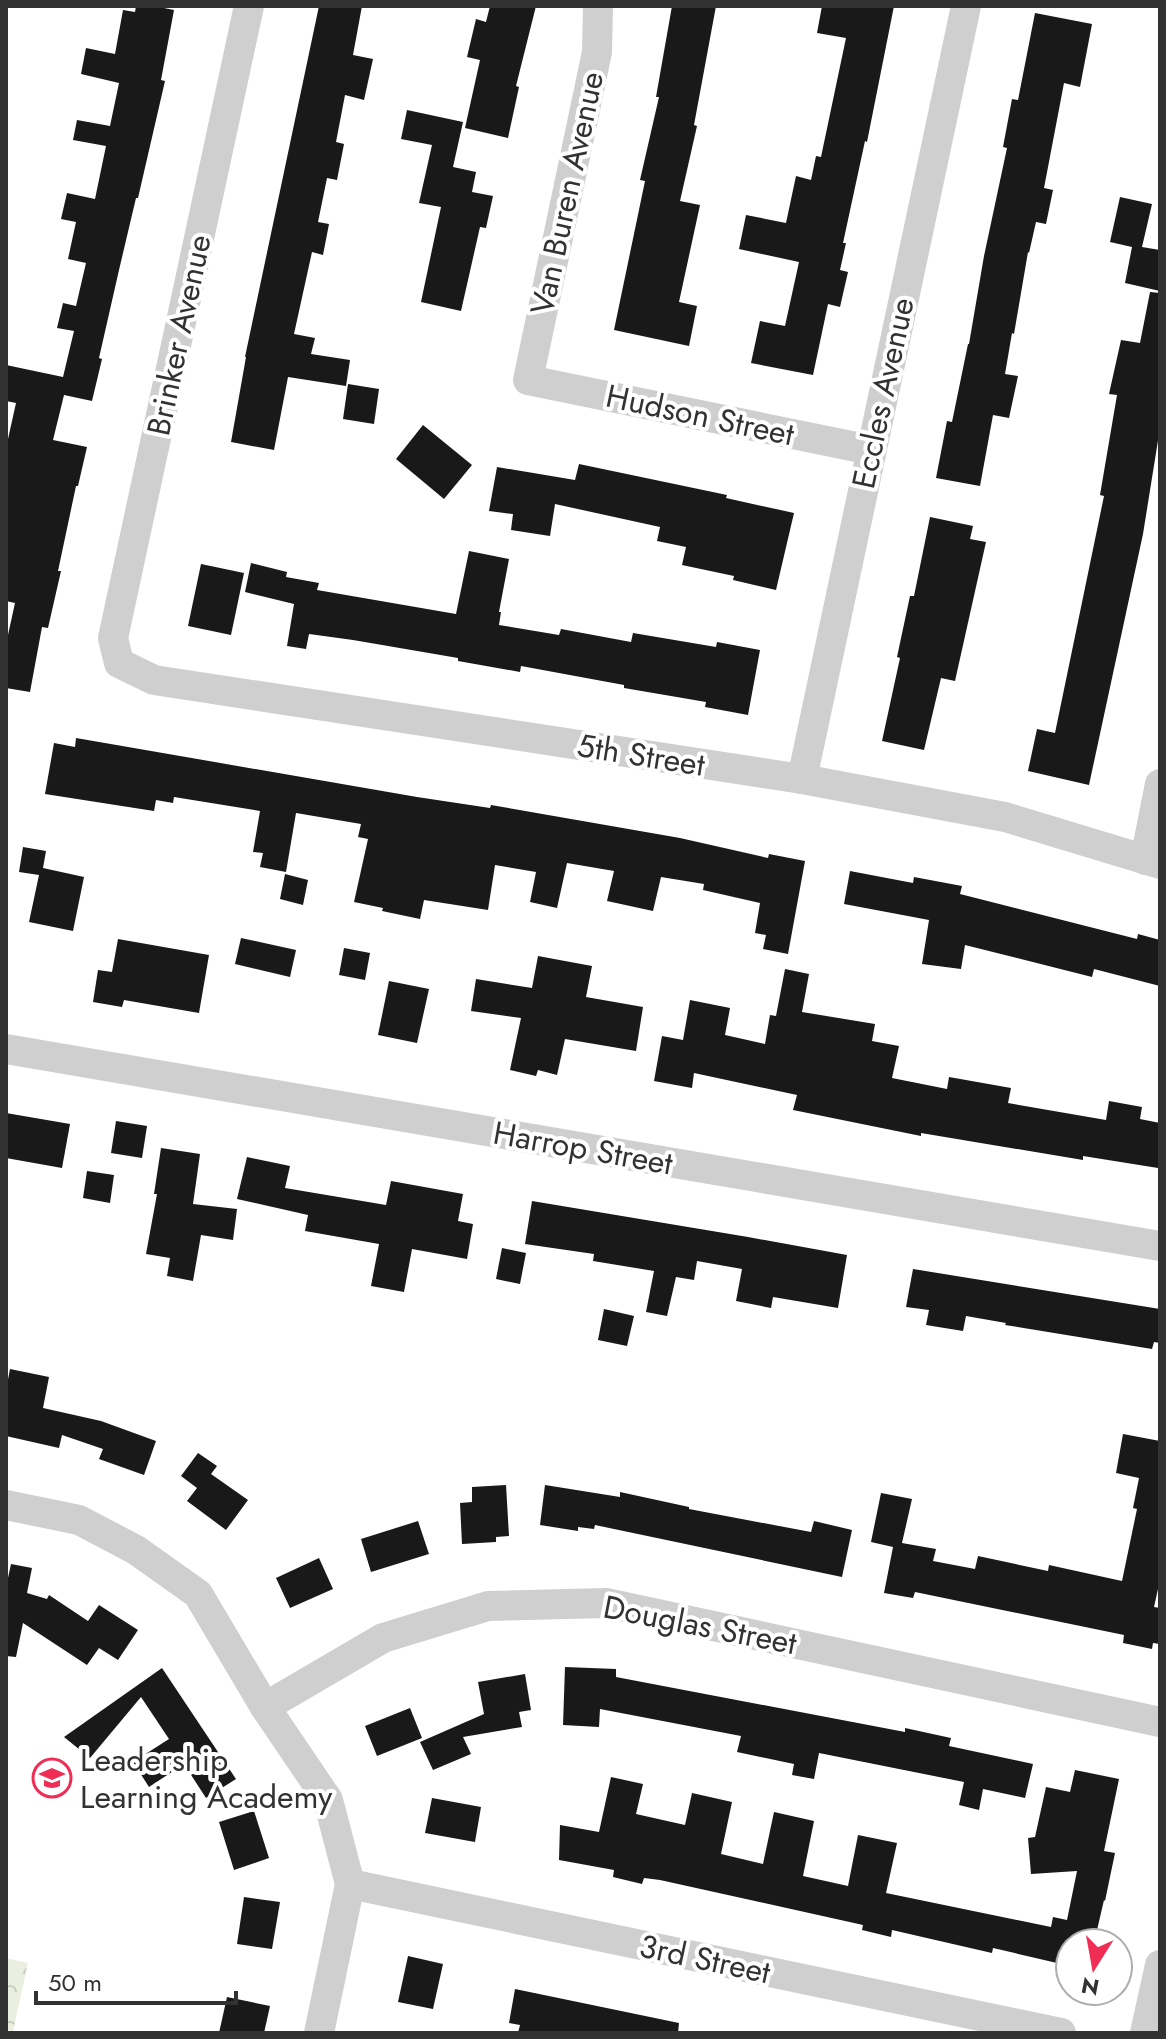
<svg xmlns="http://www.w3.org/2000/svg" width="1166" height="2039" viewBox="0 0 1166 2039" font-family="Jost,sans-serif">
<style>
.forest{fill:url(#forest-crowns)}
.building{fill:#191919}
.lines{fill:none;stroke-linecap:round;stroke-linejoin:round}
.minor{stroke:#cfcfcf;stroke-width:30}
.labels{text-anchor:middle;stroke-width:8;stroke-linejoin:round;paint-order:stroke}
.street-label{font-size:32px;fill:#323232;stroke:#fff}
.poi-label{font-size:32px;fill:#323232;stroke:#fff;text-anchor:start}
</style>
<defs>
<pattern id="forest-crowns" width="20" height="18" patternUnits="userSpaceOnUse" patternTransform="scale(2)"><rect width="20" height="18" fill="#eaefe0"/><path d="M2 6a3 3 0 1 1 6 0M12 15a3 3 0 1 1 6 0" fill="none" stroke="#c9cdc1"/></pattern>
</defs>
<rect width="100%" height="100%" fill="#fff"/>
<!-- forest -->
<polygon class="forest" points="6,1958 28,1963 13,2031 6,2030"/>
<!-- building -->
<g class="building">
<polygon points="136,6 154,6 174,10 161,80 165,81 138,198 136,198 119,270 99,358 102,359 92,401 64,395 53,440 87,447 78,486 76,486 58,571 61,571 48,628 42,627 30,692 6,688 6,644 15,603 6,601 6,448 16,403 6,401 6,365 63,377 74,331 57,328 63,303 76,306 86,263 68,259 76,222 61,219 67,193 95,199 106,146 73,140 77,120 110,126 119,83 81,74 86,48 115,54 123,10 135,12"/>
<polygon points="319,6 362,6 353,55 373,59 364,100 345,95 336,142 344,144 337,180 327,178 318,222 329,224 323,255 312,252 294,334 315,338 311,354 350,360 346,386 288,377 274,450 231,442 246,357 245,357"/>
<polygon points="490,6 536,6 516,86 519,87 508,138 465,128 480,60 467,57 476,19 486,22"/>
<polygon points="672,6 716,6 694,125 697,126 680,201 700,205 679,302 697,306 689,346 614,330 645,181 640,180 659,97 656,97"/>
<polygon points="822,6 894,6 867,142 865,141 843,243 846,243 840,270 848,272 840,307 828,304 813,375 751,363 760,321 785,326 799,262 739,249 746,215 786,223 796,176 811,180 816,156 821,157 846,38 817,33"/>
<polygon points="1035,13 1092,24 1080,87 1064,83 1044,188 1053,190 1046,224 1036,222 1029,253 1028,252 1014,334 1012,333 1005,374 1018,376 1009,418 993,415 980,486 936,478 947,421 952,422 968,344 969,344 984,256 1007,148 1003,147 1012,99 1018,100"/>
<polygon points="407,110 463,122 453,167 476,172 472,192 493,196 486,228 480,227 461,311 421,302 441,207 419,203 432,145 401,139"/>
<polygon points="1120,197 1152,204 1142,247 1160,250 1160,291 1125,283 1132,247 1110,242"/>
<polygon points="1150,292 1160,293 1160,428 1143,534 1089,785 1028,771 1037,729 1055,733 1104,496 1100,495 1117,395 1109,394 1121,340 1140,343"/>
<polygon points="348,384 379,389 374,424 343,419"/>
<polygon points="423,425 472,465 444,499 396,459"/>
<polygon points="579,464 727,495 726,498 794,513 776,590 733,580 734,576 682,565 686,547 657,541 660,527 555,504 550,536 511,530 513,514 489,511 497,467 575,480"/>
<polygon points="930,517 973,526 970,539 986,542 955,681 941,678 924,750 882,741 900,658 897,657 910,596 914,596"/>
<polygon points="469,551 509,559 499,612 501,612 499,625 559,635 561,629 631,642 633,633 716,647 717,642 760,650 748,715 705,707 706,702 624,688 624,685 521,666 520,672 458,661 458,658 353,640 309,634 306,649 287,646 294,604 245,592 251,563 287,572 286,577 319,583 317,590 456,614"/>
<polygon points="201,564 244,573 231,635 188,626"/>
<polygon points="76,738 417,797 490,808 491,805 680,838 768,858 769,854 805,861 788,954 763,949 766,935 755,933 760,903 703,890 704,884 661,877 653,911 607,901 614,871 567,863 557,908 530,902 536,872 495,865 488,910 424,900 420,919 382,911 383,908 354,902 368,839 358,837 361,824 296,813 286,872 260,867 263,853 253,852 260,811 174,797 173,803 156,800 154,811 45,794 54,743 75,747"/>
<polygon points="23,847 46,851 43,868 84,877 73,931 29,922 39,875 19,872"/>
<polygon points="850,871 913,883 914,877 962,886 960,894 1137,939 1138,934 1160,940 1160,986 1094,969 1092,977 965,945 961,969 922,964 929,920 844,904"/>
<polygon points="285,874 308,880 303,905 280,899"/>
<polygon points="241,938 296,950 290,977 235,964"/>
<polygon points="118,939 209,955 199,1013 124,1000 122,1007 93,1002 98,970 112,972"/>
<polygon points="344,948 370,953 365,980 339,975"/>
<polygon points="538,956 592,966 586,997 643,1007 636,1051 565,1039 557,1075 538,1070 536,1076 510,1070 521,1018 471,1011 476,979 532,988"/>
<polygon points="785,969 809,974 802,1012 875,1024 872,1041 899,1046 892,1078 947,1089 949,1077 1011,1088 1008,1103 1106,1120 1109,1101 1142,1107 1140,1119 1160,1123 1160,1156 1158,1168 1083,1156 1083,1160 921,1133 921,1136 793,1110 797,1095 694,1073 692,1088 654,1081 662,1036 683,1040 690,1000 730,1008 725,1035 765,1044 770,1015 776,1016"/>
<polygon points="389,981 429,989 417,1043 378,1035"/>
<polygon points="6,1113 70,1124 62,1168 6,1158"/>
<polygon points="116,1121 147,1126 142,1158 111,1153"/>
<polygon points="161,1148 200,1154 193,1204 237,1209 233,1240 201,1235 193,1281 167,1276 170,1258 146,1254 157,1194 154,1194"/>
<polygon points="247,1157 290,1166 285,1188 386,1205 391,1181 463,1194 458,1221 473,1224 467,1259 412,1249 404,1292 371,1286 379,1244 305,1231 308,1215 237,1199"/>
<polygon points="87,1171 114,1175 110,1203 83,1198"/>
<polygon points="532,1201 748,1237 847,1255 838,1308 773,1297 771,1308 736,1301 742,1269 697,1261 694,1280 676,1277 667,1316 646,1312 654,1271 593,1261 594,1254 525,1244"/>
<polygon points="502,1248 526,1253 520,1284 496,1279"/>
<polygon points="913,1269 1160,1309 1160,1343 1154,1342 1152,1349 1005,1325 1006,1323 966,1316 963,1331 926,1325 929,1310 906,1307"/>
<polygon points="604,1309 634,1316 627,1346 598,1340"/>
<polygon points="10,1369 49,1377 43,1408 101,1421 156,1441 144,1475 99,1459 103,1449 62,1435 59,1448 6,1436 6,1390"/>
<polygon points="1123,1434 1160,1441 1160,1580 1154,1607 1160,1608 1160,1644 1153,1643 1152,1649 1123,1643 1124,1635 915,1592 913,1598 884,1593 893,1547 871,1542 881,1493 912,1499 902,1543 936,1549 933,1561 975,1569 978,1556 1048,1571 1049,1565 1122,1581 1137,1509 1133,1508 1139,1478 1116,1473"/>
<polygon points="198,1453 217,1466 211,1474 248,1500 226,1530 187,1501 197,1488 181,1476"/>
<polygon points="506,1485 509,1536 496,1537 496,1542 462,1544 460,1503 472,1502 472,1487"/>
<polygon points="545,1485 620,1497 620,1492 689,1507 689,1509 811,1532 814,1521 852,1530 842,1577 595,1525 594,1529 578,1527 578,1531 540,1525"/>
<polygon points="418,1521 429,1554 371,1572 361,1539"/>
<polygon points="319,1558 333,1589 290,1608 276,1578"/>
<polygon points="11,1564 32,1568 27,1593 47,1599 49,1595 88,1621 99,1605 138,1630 118,1660 99,1648 87,1665 23,1623 16,1657 6,1656 6,1587"/>
<polygon points="565,1667 616,1669 616,1677 905,1732 905,1728 951,1738 949,1746 1033,1764 1025,1798 983,1789 979,1810 959,1805 964,1782 819,1753 814,1779 792,1775 794,1764 737,1752 741,1736 600,1709 599,1727 563,1725"/>
<polygon points="162,1668 236,1779 206,1798 184,1764 149,1787 133,1762 169,1739 141,1697 90,1758 64,1737"/>
<polygon points="525,1674 531,1710 519,1712 522,1727 463,1737 471,1754 433,1770 420,1742 484,1714 478,1682"/>
<polygon points="410,1708 422,1738 377,1756 365,1726"/>
<polygon points="1075,1770 1119,1779 1104,1851 1115,1853 1105,1901 1104,1900 1094,1943 1070,1943 1070,1966 993,1948 992,1953 892,1930 891,1937 862,1930 863,1925 660,1880 644,1878 642,1884 613,1877 614,1870 559,1860 560,1825 599,1832 611,1777 643,1784 636,1814 685,1825 692,1793 732,1802 721,1854 763,1864 774,1812 814,1821 803,1876 848,1886 858,1835 897,1843 886,1893 1051,1927 1053,1917 1067,1920 1077,1871 1031,1874 1028,1838 1035,1837 1046,1787 1070,1792"/>
<polygon points="432,1798 481,1807 475,1842 425,1833"/>
<polygon points="254,1811 269,1858 234,1870 219,1822"/>
<polygon points="244,1897 280,1902 272,1949 237,1944"/>
<polygon points="408,1956 443,1964 433,2009 398,2002"/>
<polygon points="515,1989 679,2023 678,2033 518,2033 520,2025 509,2023"/>
<polygon points="227,1997 270,2006 264,2033 219,2033"/>
</g>
<g class="lines">
<!-- minor -->
<g class="minor">
<polyline points="249,6 113,638 119,663 154,680 802,779 1005,817 1160,864"/>
<polyline points="598,6 597,52 528,380 871,450"/>
<polyline points="802,779 966,6"/>
<polyline points="1145,860 1160,784"/>
<polyline points="6,1049 1160,1246"/>
<polyline points="6,1505 79,1520 136,1550 198,1594 265,1707 328,1800 350,1884 319,2033"/>
<polyline points="265,1707 383,1638 488,1606 606,1603 1160,1722"/>
<polyline points="350,1884 1061,2033"/>
<polyline points="1145,2033 1160,1965"/>
</g>
</g>
<!-- icons -->
<defs>
<symbol id="school-ring" viewBox="-11 -11 22 22"><circle r="9.5" fill="#fff" stroke="#f02d54" stroke-width="1.5"/><path d="M0-5L7-2L0 1L-7-2ZM-4 1L0 2.5L4 1V4Q0 6-4 4Z" fill="#f02d54"/></symbol>
</defs>
<g fill-rule="evenodd">
<use href="#school-ring" x="30" y="1756" width="44" height="44"/>
</g>
<g class="labels">
<!-- street labels -->
<g class="street-label">
<text transform="translate(567 193) rotate(-78)" y="11">Van Buren Avenue</text>
<text transform="translate(179 335) rotate(-78)" y="11">Brinker Avenue</text>
<text transform="translate(883 393) rotate(-78)" y="11">Eccles Avenue</text>
<text transform="translate(700 415) rotate(12)" y="11">Hudson Street</text>
<text transform="translate(641 755) rotate(9)" y="11">5th Street</text>
<text transform="translate(583 1148) rotate(10)" y="11">Harrop Street</text>
<text transform="translate(700 1625) rotate(11)" y="11">Douglas Street</text>
<text transform="translate(705 1959) rotate(12)" y="11">3rd Street</text>
</g>
<!-- poi labels -->
<g class="poi-label">
<text x="80" y="1771">Leadership<tspan x="80" dy="37">Learning Academy</tspan></text>
</g>
</g>
<!-- border -->
<rect width="1166" height="2039" fill="none" stroke="#323232" stroke-width="16"/>
<!-- north arrow -->
<g transform="translate(1094 1967) rotate(191)"><circle r="38" fill="#ffffff" stroke="#adadad" stroke-width="2"/>
<path d="M0-6L14 30L0 20L-14 30Z" fill="#f02d54"/>
<text y="-12" font-size="22" font-weight="bold" text-anchor="middle" fill="#323232">N</text>
</g>
<!-- scale -->
<path d="M36 1991v12h200v-12" fill="none" stroke="#323232" stroke-width="4"/>
<text x="48" y="1991" font-size="24" fill="#323232" stroke="#ffffff" stroke-width="6" paint-order="stroke">50 m</text>
</svg>
